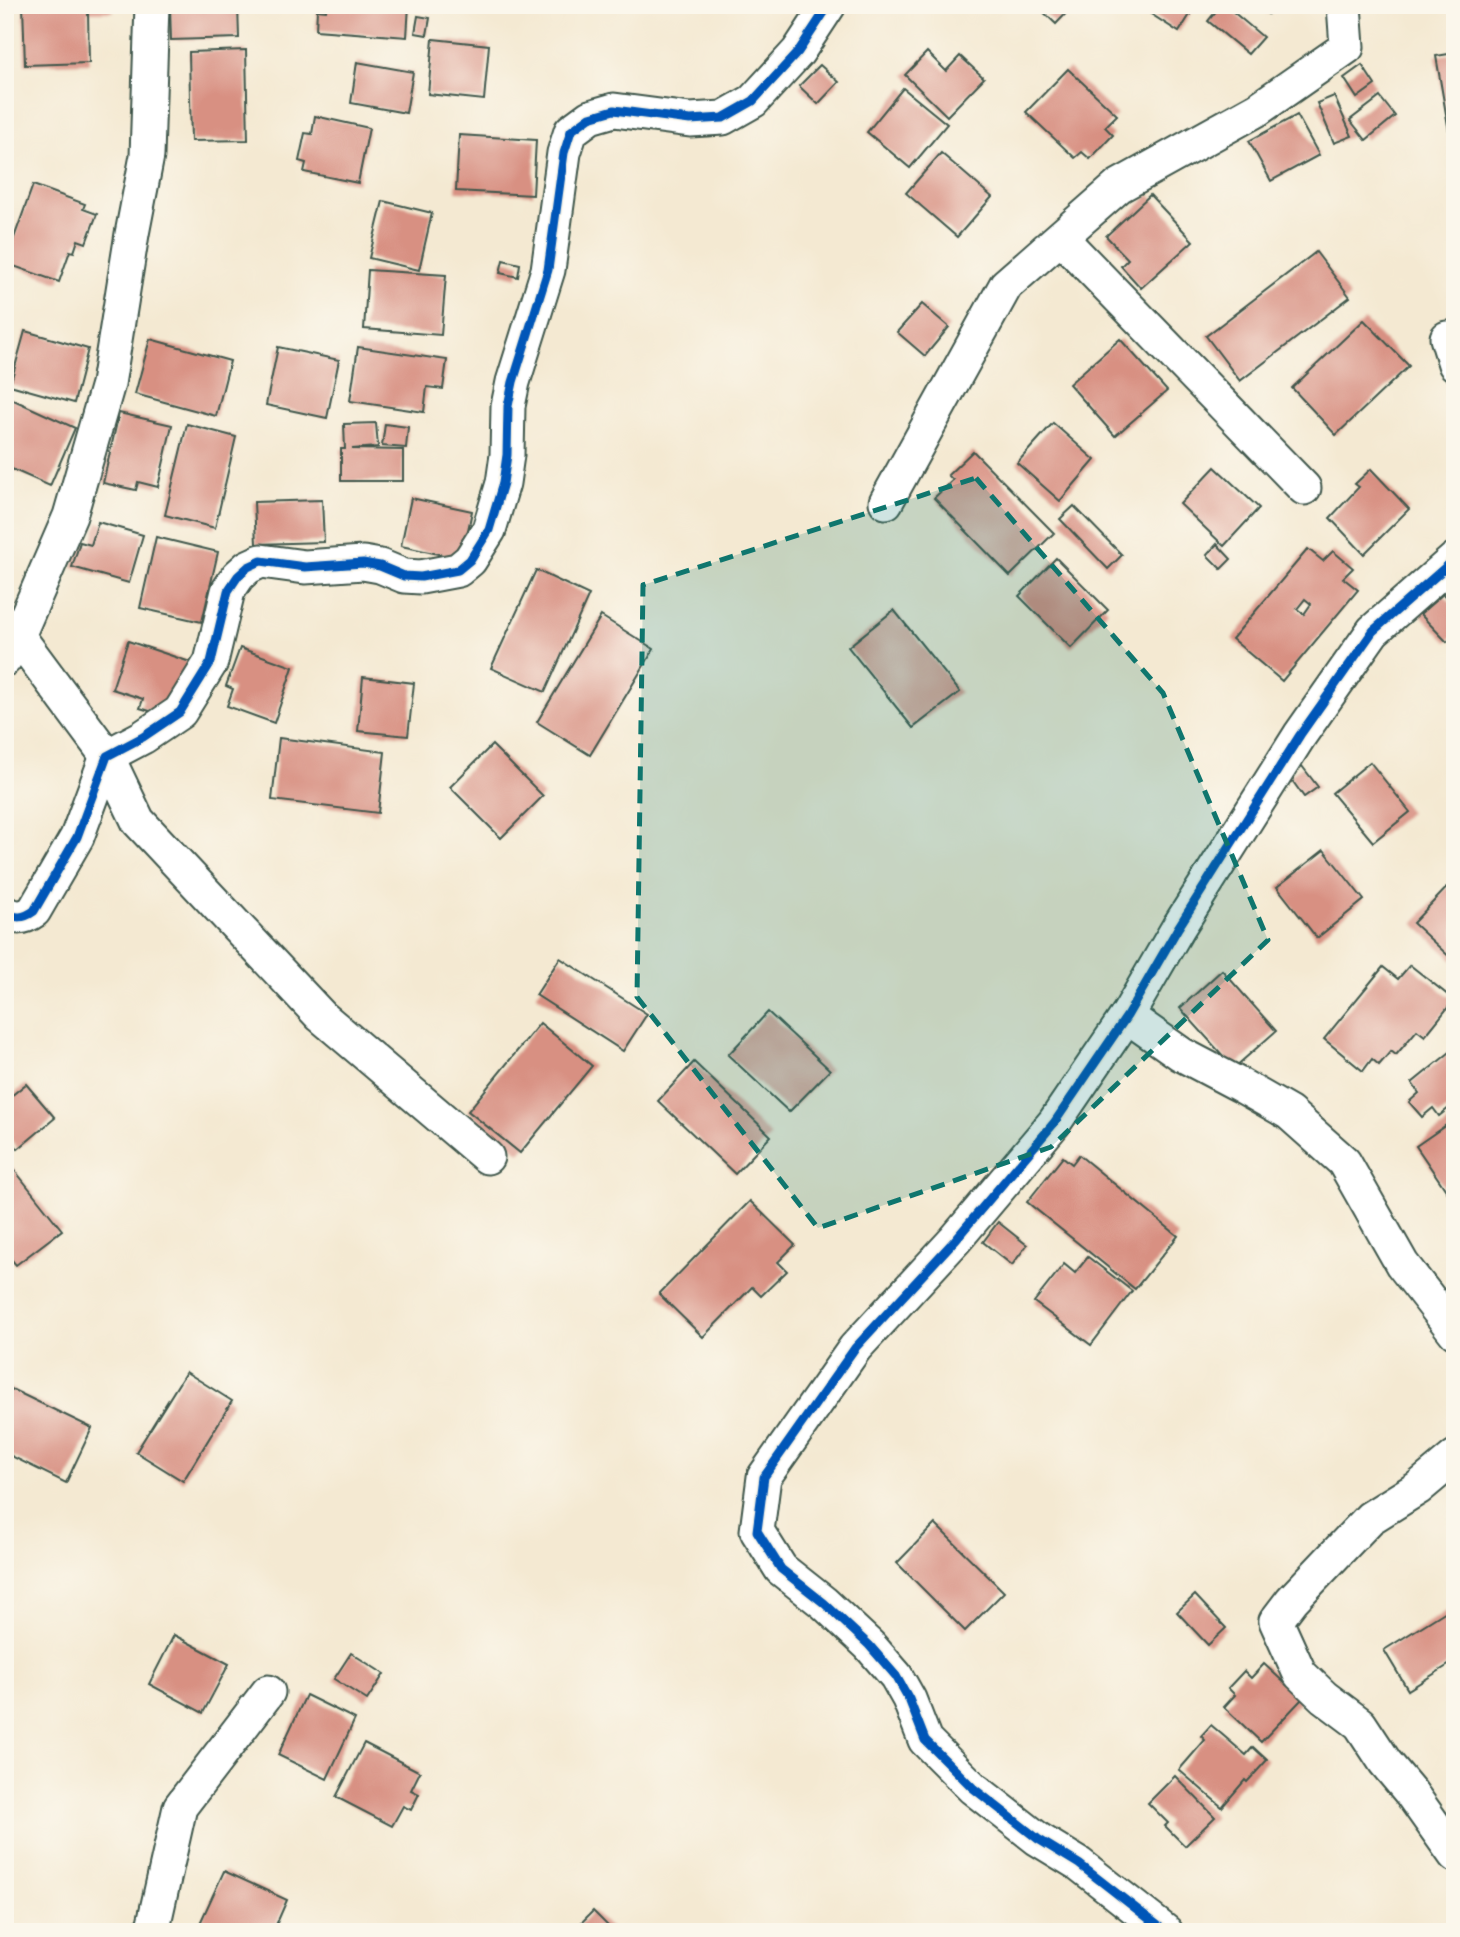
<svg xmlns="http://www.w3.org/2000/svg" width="1460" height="1937" viewBox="0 0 1460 1937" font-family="'Shantell Sans',sans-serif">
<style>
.building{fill:#d89082;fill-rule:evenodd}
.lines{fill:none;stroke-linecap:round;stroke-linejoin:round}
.minor-casing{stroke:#3f574c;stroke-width:37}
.minor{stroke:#fff;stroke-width:33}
.cycleway-casing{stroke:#fbf7ec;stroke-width:13}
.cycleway{stroke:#0057b8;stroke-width:9}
.marked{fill:#0f766e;fill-opacity:0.2;stroke:#0f766e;stroke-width:5;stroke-dasharray:14 9;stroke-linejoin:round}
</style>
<rect width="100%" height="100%" fill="#fbf7ec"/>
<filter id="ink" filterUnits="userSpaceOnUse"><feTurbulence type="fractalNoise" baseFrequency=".0143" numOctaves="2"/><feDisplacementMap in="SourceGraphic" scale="14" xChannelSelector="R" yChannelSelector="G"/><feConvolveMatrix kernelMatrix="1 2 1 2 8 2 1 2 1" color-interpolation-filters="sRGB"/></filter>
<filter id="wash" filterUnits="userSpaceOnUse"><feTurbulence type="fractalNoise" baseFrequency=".00686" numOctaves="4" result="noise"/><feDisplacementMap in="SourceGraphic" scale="28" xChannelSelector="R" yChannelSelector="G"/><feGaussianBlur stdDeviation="1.57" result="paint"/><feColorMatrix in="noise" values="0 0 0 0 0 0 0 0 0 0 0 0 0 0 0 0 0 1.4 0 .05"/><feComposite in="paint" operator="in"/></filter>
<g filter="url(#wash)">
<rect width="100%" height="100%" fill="#f4e9d2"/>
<g id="blocks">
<!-- building -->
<g class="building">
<polygon points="23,5 113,5 113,12 88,12 89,63 25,65"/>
<polygon points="170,5 238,5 239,38 171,40"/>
<polygon points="327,5 409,5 407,37 316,30 317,10 326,11"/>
<polygon points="1036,5 1074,5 1056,24"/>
<polygon points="1137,5 1196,5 1179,32"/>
<polygon points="1221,5 1225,5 1263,37 1248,54 1208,21"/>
<polygon points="1258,5 1276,5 1268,14"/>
<polygon points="418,16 430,18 427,35 415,33"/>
<polygon points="433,39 489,45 484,100 428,94"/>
<polygon points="246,50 248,140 191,141 189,52"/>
<polygon points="927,52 946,71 960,56 984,78 947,116 905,75"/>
<polygon points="1455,53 1455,136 1450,137 1436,56"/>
<polygon points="357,62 413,72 406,113 351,103"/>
<polygon points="820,65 839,82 818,104 799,86"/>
<polygon points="1362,65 1375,85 1357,98 1344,78"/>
<polygon points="1068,69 1117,115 1105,127 1113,135 1090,159 1082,152 1075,158 1026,112"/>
<polygon points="903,88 947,124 910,168 867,132"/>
<polygon points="1334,96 1352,136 1334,143 1317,103"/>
<polygon points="1380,97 1395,116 1366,140 1350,120"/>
<polygon points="1297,115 1319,155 1271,181 1249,141"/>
<polygon points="315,116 369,128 358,183 304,172 306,163 299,161 305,133 312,134"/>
<polygon points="459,135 536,140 533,195 456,191"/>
<polygon points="941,153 992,197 957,237 906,193"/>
<polygon points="33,185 85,204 83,209 97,214 86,243 78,240 74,252 70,251 59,282 5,263"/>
<polygon points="1150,195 1193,241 1141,288 1121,266 1128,259 1106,236"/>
<polygon points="383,201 432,213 419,270 369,258"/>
<polygon points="1316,252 1350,297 1240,381 1206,336"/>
<polygon points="503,260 520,264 518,277 500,273"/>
<polygon points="368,270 446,275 441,335 364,329"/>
<polygon points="922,304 949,327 925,356 897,332"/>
<polygon points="1364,320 1409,366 1336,435 1292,388"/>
<polygon points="25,331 88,349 74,403 10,385"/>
<polygon points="150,339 230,361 216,416 135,394"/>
<polygon points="1120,339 1167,391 1115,436 1069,384"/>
<polygon points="278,347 339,360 327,418 266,405"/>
<polygon points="358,347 447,360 443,389 427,387 424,412 350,401"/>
<polygon points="5,396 75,428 50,486 5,466"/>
<polygon points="119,413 172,425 158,487 138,482 136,490 103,483"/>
<polygon points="376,423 378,447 352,449 403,450 403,481 341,481 341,449 345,449 344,424"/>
<polygon points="1053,423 1095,460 1060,501 1017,463"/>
<polygon points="187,424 236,437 215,528 165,515"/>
<polygon points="385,424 408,427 406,448 382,446"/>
<polygon points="973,451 1054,533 1010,576 934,498 953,480 948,475"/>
<polygon points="1215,467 1259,508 1224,546 1180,504"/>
<polygon points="1371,469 1409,509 1364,554 1330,518 1359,487 1355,484"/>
<polygon points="411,498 472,511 462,559 401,546"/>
<polygon points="322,500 324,542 256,544 254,502"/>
<polygon points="1074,506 1122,555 1108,569 1060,519"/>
<polygon points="98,522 143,535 129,583 72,567 80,542 91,545"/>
<polygon points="156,537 218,552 202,622 140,608"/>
<polygon points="1217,544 1231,559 1221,569 1207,555"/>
<path d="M1308,549l15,12 10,-10 20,17 -10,10 15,12 -76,91 -50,-42zM1305,599l6,5 -7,10 -7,-5z"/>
<polygon points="1056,558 1108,610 1071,648 1019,596"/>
<polygon points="536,570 589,595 545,692 491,668"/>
<polygon points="1443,594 1455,607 1455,635 1447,642 1420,614"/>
<polygon points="894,610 960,692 913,728 848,647"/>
<polygon points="601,616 654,649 590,755 537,722"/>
<polygon points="128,641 190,662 175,710 163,715 140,708 143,699 112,689"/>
<polygon points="240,648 293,667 274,723 227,706 233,689 226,686"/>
<polygon points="363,677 414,683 408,736 358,731"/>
<polygon points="279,738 385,752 378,813 272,800"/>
<polygon points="492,745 543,796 501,838 450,787"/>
<polygon points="1370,762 1410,812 1373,842 1332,793"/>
<polygon points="1302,766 1318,787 1304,797 1289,776"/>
<polygon points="1324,850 1364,900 1317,938 1277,887"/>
<polygon points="1455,879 1455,962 1413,923"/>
<polygon points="560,958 647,1014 623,1051 536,995"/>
<polygon points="1410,965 1454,1000 1425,1036 1417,1030 1396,1055 1391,1051 1379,1065 1372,1059 1363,1071 1324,1039 1383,967 1398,979"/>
<polygon points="1222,970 1276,1031 1234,1068 1180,1008"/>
<polygon points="768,1012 830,1070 789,1112 728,1055"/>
<polygon points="540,1023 592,1066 520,1153 468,1111"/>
<polygon points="1455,1048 1455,1103 1439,1116 1433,1108 1422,1117 1409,1102 1419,1093 1412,1083"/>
<polygon points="694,1062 771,1136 735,1174 658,1101"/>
<polygon points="26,1084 55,1118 18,1149 5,1133 5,1101"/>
<polygon points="1455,1119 1455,1197 1452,1199 1416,1146"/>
<polygon points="1079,1155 1178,1236 1135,1289 1027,1202 1063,1157 1072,1164"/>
<polygon points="5,1158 62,1230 16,1265 5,1252"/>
<polygon points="750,1201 795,1245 778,1262 787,1271 761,1296 752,1287 703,1337 659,1294"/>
<polygon points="998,1222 1027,1245 1012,1265 983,1242"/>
<polygon points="1088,1257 1132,1291 1091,1345 1034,1302 1064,1264 1075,1273"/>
<polygon points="186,1372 232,1401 183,1481 136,1452"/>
<polygon points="5,1386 92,1428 66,1483 5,1453"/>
<polygon points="935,1524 1004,1592 965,1631 897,1563"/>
<polygon points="1195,1595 1226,1628 1208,1645 1177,1612"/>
<polygon points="1451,1608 1455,1614 1455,1661 1408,1690 1384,1650"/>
<polygon points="174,1635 229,1664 203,1713 149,1684"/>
<polygon points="351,1653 384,1674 367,1700 334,1679"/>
<polygon points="1264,1664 1302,1699 1261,1742 1224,1707 1235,1695 1228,1688 1244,1671 1251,1678"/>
<polygon points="306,1695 355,1719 327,1779 278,1755"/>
<polygon points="1211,1725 1246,1755 1253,1747 1267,1760 1247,1782 1245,1780 1222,1807 1179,1770 1205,1740 1201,1736"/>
<polygon points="364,1743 420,1772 411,1790 419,1794 411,1810 403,1806 392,1826 336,1797"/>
<polygon points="1175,1776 1215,1817 1185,1846 1165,1826 1168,1823 1148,1803"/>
<polygon points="224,1871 287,1900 273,1932 196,1932"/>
<polygon points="593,1911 614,1932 572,1932"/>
</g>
</g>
</g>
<g filter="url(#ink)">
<use href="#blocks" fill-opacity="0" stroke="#3f574c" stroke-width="2"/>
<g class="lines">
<defs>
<g id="minor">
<polyline points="1061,238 1304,488"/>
<polyline points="1447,338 1455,364"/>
<polyline points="886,502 1006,285 1119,186 1258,109 1347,47 1344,5"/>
<polyline points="5,623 18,636 107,756 138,821 321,1016 487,1157"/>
<polyline points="5,659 18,636 70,516 108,384 132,234 147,156 152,5"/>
<path d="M5,913c11,5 18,6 29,-2l43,-74 30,-81 36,-19 37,-25 31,-50 17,-71 10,-15 10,-9 13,-6 44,6 58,-4 17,3 24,10 17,1 37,-7 12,-10 19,-30 14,-47 4,-28 1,-49 5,-24 35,-112 16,-117 7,-22 19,-14 24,-7 76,10 33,-2 30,-17 45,-49 31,-47"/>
<polyline points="1127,1016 1181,1054 1240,1085 1289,1113 1344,1162 1402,1264 1455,1332"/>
<polyline points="1455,1457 1418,1488 1370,1518 1292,1600 1276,1621 1300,1674 1324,1697 1360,1724 1385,1762 1411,1793 1455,1855"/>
<polyline points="152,1932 180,1807 268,1692"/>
<polyline points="1166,1932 1079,1864 1038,1839 973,1788 925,1740 909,1699 896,1676 869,1645 824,1603 781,1569 757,1531 764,1477 855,1348 955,1240 1054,1123 1127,1016 1178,928 1300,735 1373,631 1455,559"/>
</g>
</defs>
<!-- minor casing -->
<use href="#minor" class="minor-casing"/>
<!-- minor -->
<use href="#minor" class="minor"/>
<defs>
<g id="cycleway">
<path d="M5,913c11,5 18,6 29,-2l43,-74 30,-81 36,-19 37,-25 31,-50 17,-71 10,-15 10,-9 13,-6 44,6 58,-4 17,3 24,10 17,1 37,-7 12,-10 19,-30 14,-47 4,-28 1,-49 5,-24 35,-112 16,-117 7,-22 19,-14 24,-7 76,10 33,-2 30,-17 45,-49 31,-47"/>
<polyline points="1166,1932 1079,1864 1038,1839 973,1788 925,1740 909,1699 896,1676 869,1645 824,1603 781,1569 757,1531 764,1477 855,1348 955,1240 1054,1123 1127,1016 1178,928 1300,735 1373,631 1455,559"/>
</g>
</defs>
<!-- cycleway casing -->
<use href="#cycleway" class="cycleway-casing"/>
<!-- cycleway -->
<use href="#cycleway" class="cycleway"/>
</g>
</g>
<!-- marked area -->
<path class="marked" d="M976,478l187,215 105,247 -217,207 -233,81 -181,-231 6,-412z"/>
<!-- margin -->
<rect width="1460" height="1937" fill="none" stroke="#fbf7ec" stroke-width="28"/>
</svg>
